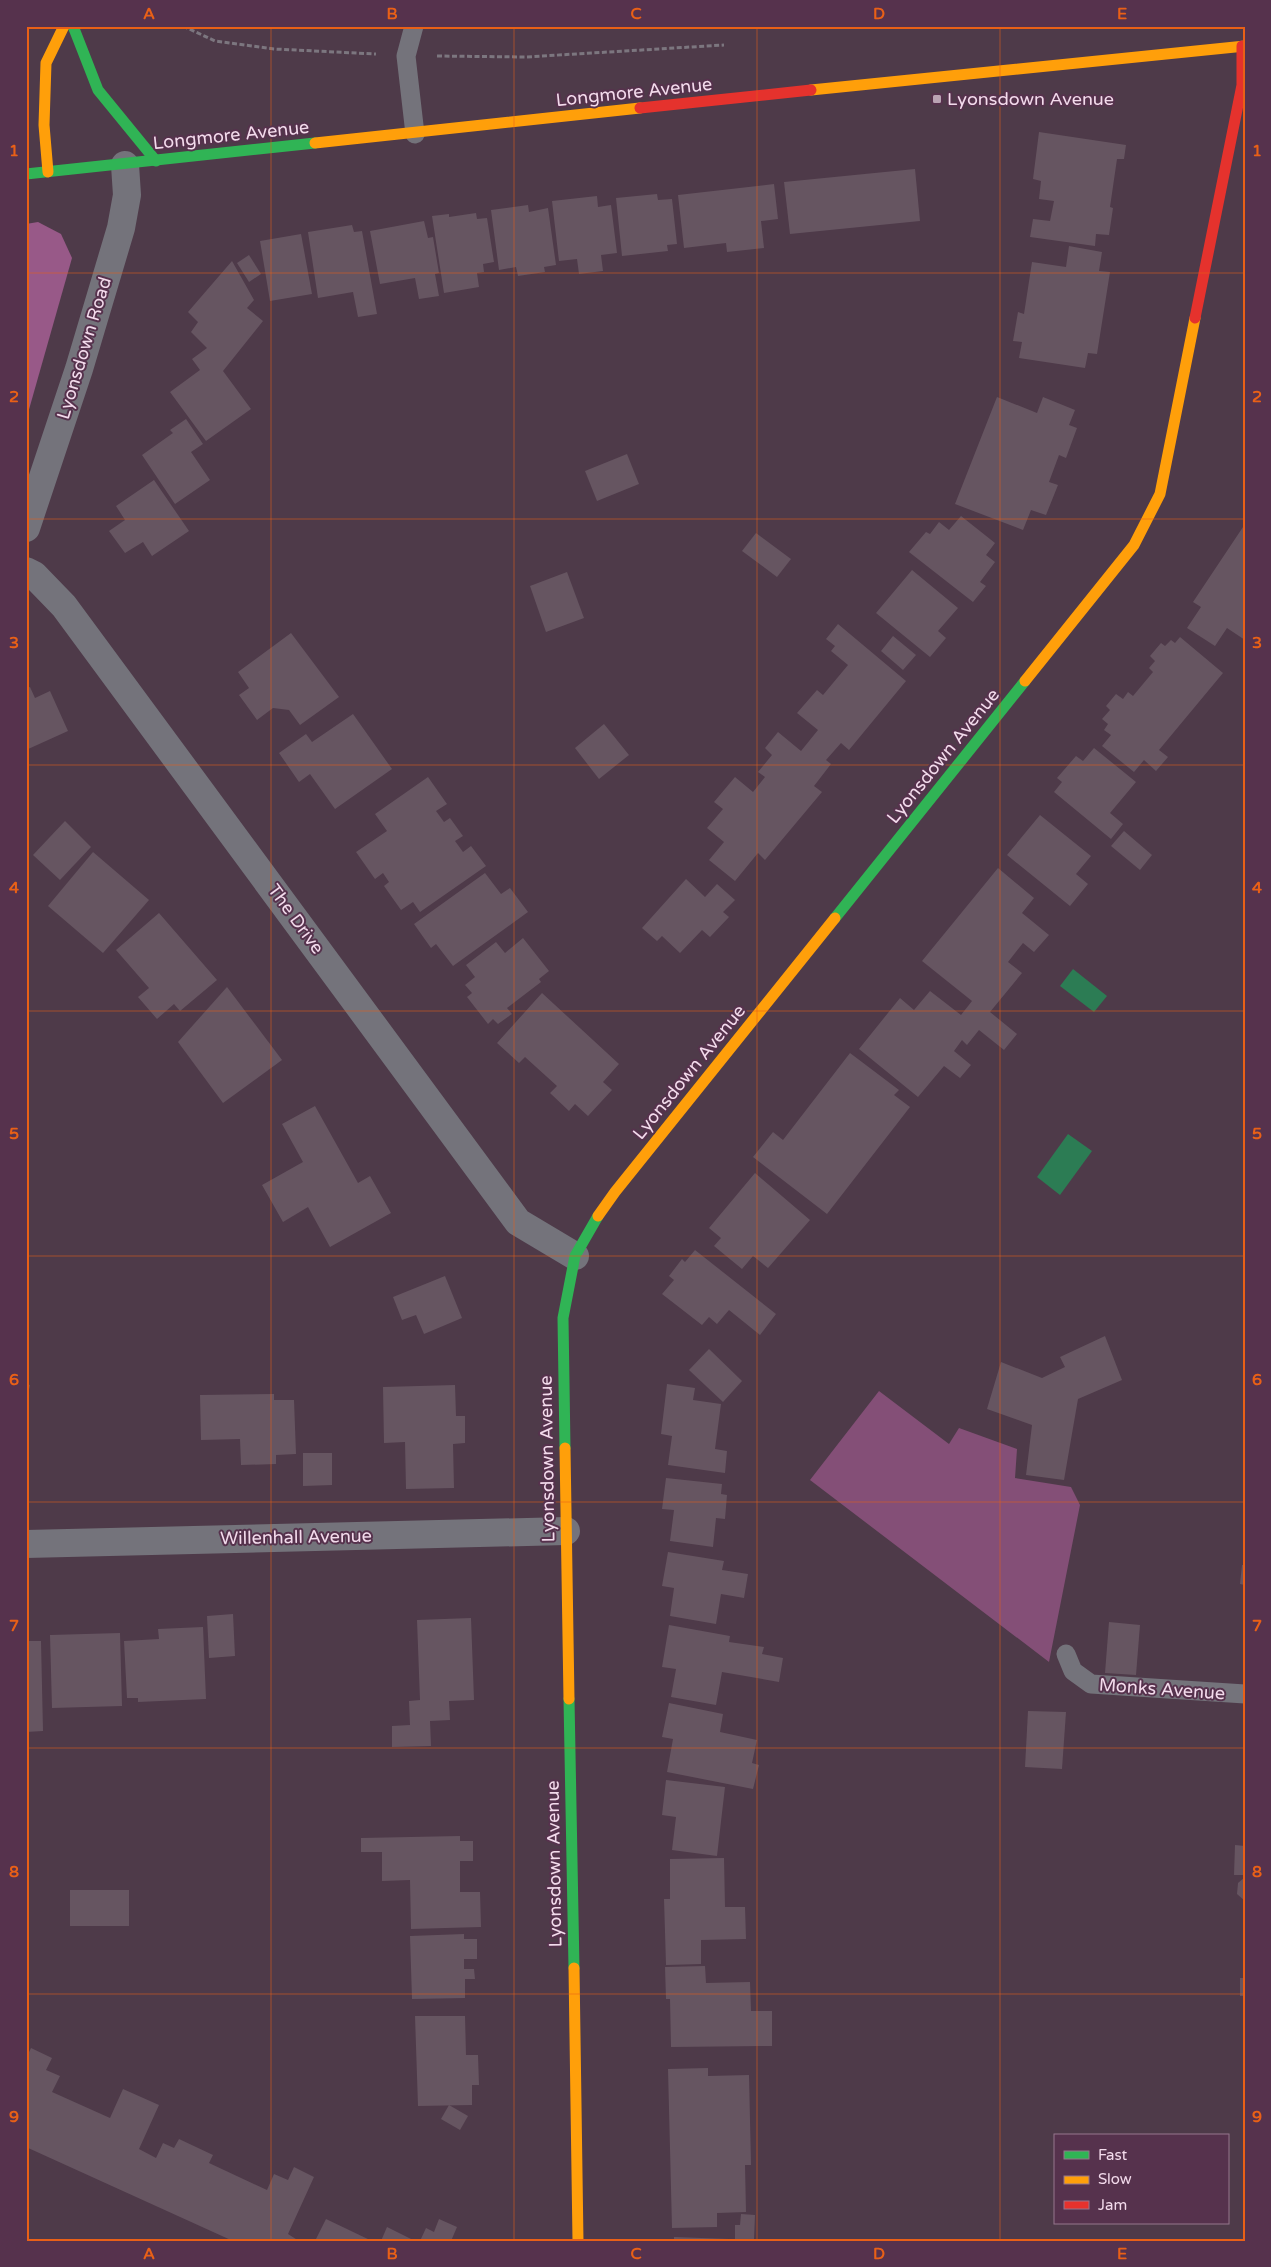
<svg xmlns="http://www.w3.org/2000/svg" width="1271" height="2267" viewBox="0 0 1271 2267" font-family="'Varela Round',sans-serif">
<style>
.green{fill:#844f77}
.forest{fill:#985988}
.water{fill:#2c7c54}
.building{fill:#665561}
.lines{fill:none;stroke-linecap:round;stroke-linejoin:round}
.path{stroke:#7c767f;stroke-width:3;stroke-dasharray:5 2.5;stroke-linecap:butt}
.lane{stroke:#74737b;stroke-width:19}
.street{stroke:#74737b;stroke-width:28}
.fast{stroke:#30b455;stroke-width:11}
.slow{stroke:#ff9f0a;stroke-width:11}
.jam{stroke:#e5322d;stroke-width:11}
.grid{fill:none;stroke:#e96017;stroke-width:1;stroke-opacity:0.55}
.poi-dot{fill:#b9a3b3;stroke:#56324d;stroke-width:2}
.labels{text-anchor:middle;stroke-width:4;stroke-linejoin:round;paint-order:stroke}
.street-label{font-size:18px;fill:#f3dbec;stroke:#56324d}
.poi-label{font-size:18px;fill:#f3dbec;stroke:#56324d;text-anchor:start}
.neatline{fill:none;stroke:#e96017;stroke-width:2}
.grid-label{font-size:16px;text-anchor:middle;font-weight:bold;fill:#e96017}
</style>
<rect width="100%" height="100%" fill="#4e3a49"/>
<!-- green -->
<polygon class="green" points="879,1391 949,1444 959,1428 1017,1449 1015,1478 1071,1487 1080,1505 1049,1662 810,1480"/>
<!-- forest -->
<polygon class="forest" points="38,222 61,234 72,258 26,420 26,224"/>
<!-- water -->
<g class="water">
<polygon points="1073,969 1107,996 1094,1012 1060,986"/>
<polygon points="1068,1134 1092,1151 1060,1195 1037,1177"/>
</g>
<!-- building -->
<g class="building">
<polygon points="1039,132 1126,145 1124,159 1117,159 1110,207 1113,208 1109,235 1096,234 1095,246 1030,237 1033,219 1050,221 1054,201 1039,199 1041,181 1033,179"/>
<polygon points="915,169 920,221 790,234 784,182"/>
<polygon points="774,184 778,219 761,221 764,248 727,252 726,243 684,248 678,195"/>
<polygon points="657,194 658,200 672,199 677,244 667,245 668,251 622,256 616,198"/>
<polygon points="597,196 598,207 611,205 617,253 601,255 603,271 579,274 577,259 559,261 552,201"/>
<polygon points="528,205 529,212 548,208 556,265 544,267 545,272 518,276 516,267 499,270 491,210"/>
<polygon points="476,213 477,219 487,218 494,262 483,264 484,272 477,273 479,287 444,293 432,216 449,214 449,217"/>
<polygon points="424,221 428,238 433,237 439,273 435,274 439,296 419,299 415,278 380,284 370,231"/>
<polygon points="352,225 354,232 362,231 377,314 358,317 353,292 318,298 308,232"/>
<polygon points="301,234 312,294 270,301 260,241"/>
<polygon points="1069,246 1102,252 1099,271 1110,272 1097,354 1088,353 1085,368 1019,358 1022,342 1013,341 1018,312 1024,314 1032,262 1066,267"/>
<polygon points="249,255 261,274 249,282 237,263"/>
<polygon points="232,261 254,300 247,308 263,321 223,371 251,409 206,441 170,392 200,370 192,359 207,348 191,332 198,322 188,312"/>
<polygon points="997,397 1037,413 1043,397 1075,410 1069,425 1077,428 1066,458 1059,455 1049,482 1058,485 1046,515 1031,510 1023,530 955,504"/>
<polygon points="186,419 203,444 191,452 210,480 175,504 142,455 173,433 170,430"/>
<polygon points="627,454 639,484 597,501 585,471"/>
<polygon points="154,480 189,531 152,556 143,542 125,553 109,531 125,520 116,506"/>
<polygon points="961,516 995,543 986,555 995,562 980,582 986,586 973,602 909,552 926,532 930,534 939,522 949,530"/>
<polygon points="1245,524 1245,640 1227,628 1215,646 1187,628 1201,607 1193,602"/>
<polygon points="756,533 791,559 777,577 742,551"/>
<polygon points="912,570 958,608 938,631 946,638 930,657 876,613"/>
<polygon points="567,572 584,618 546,632 530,586"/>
<polygon points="838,624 906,681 849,750 841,743 826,760 831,764 814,786 822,792 765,860 758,853 735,881 709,860 724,842 707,828 723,809 714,802 735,777 753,792 765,777 758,772 772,755 765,748 778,732 801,751 818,730 797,713 817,690 823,695 848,665 831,651 835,646 826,639"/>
<polygon points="291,633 339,697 300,725 289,710 273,708 257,720 239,695 249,688 238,672"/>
<polygon points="893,636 916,655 903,670 881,651"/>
<polygon points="1180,637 1223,673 1159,750 1168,757 1156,771 1144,760 1134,772 1102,746 1111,735 1104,730 1108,724 1102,719 1110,710 1106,706 1116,694 1123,699 1128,692 1133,696 1153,672 1149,668 1155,661 1150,656 1161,643 1165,646 1171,640 1175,643"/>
<polygon points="30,687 35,698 50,691 68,731 26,750 26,688"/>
<polygon points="353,714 392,769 335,809 310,774 299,782 279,753 306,734 312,742"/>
<polygon points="604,724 629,755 599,779 575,748"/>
<polygon points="1094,748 1136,782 1110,813 1123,824 1111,839 1054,792 1062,782 1057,778 1076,756 1083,761"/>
<polygon points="428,777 447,804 436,811 444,822 450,818 463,836 455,841 463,852 471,846 486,866 420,912 413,902 401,910 384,886 389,882 383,873 375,879 356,852 387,831 375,814"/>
<polygon points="1040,815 1091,856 1076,874 1088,884 1070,906 1007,855"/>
<polygon points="65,821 91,847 60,880 33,855"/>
<polygon points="1124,831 1152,855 1140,870 1111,846"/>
<polygon points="93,852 149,900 103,953 48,906"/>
<polygon points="998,868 1034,898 1022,913 1049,935 1034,952 1023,943 1008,962 1022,973 990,1012 1017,1034 1004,1050 979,1030 967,1045 962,1040 954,1051 971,1065 960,1078 944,1066 918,1097 859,1049 900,998 914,1010 930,991 961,1015 972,1001 922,961"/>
<polygon points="485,873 501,894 510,888 528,912 453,966 436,944 431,948 414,924"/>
<polygon points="686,879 705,897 717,884 735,900 723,912 729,917 710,937 702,930 680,953 662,936 657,941 642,928"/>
<polygon points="159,913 217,980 180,1011 174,1004 157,1019 138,997 149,988 116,950"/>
<polygon points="523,938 549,971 539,979 541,982 507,1008 512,1014 498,1024 493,1019 488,1024 467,997 472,993 465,985 475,977 466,965 496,942 505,953"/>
<polygon points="227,987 282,1060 223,1103 178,1042"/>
<polygon points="542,993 619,1064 603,1082 612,1090 588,1116 575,1104 569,1111 550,1093 557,1086 525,1057 519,1063 497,1043"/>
<polygon points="850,1053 899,1090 894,1095 910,1107 827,1214 753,1157 773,1132 783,1140"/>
<polygon points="315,1106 358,1183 370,1176 391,1213 330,1247 308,1207 283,1222 262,1185 303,1162 282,1124"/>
<polygon points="755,1173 810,1220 768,1268 753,1256 742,1269 714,1246 721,1238 709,1228"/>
<polygon points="695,1250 776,1314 760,1335 729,1310 717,1324 709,1317 702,1325 662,1294 674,1280 669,1276 682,1259 685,1262"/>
<polygon points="445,1276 462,1318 424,1334 416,1315 402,1320 393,1297"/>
<polygon points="1105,1336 1122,1380 1078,1399 1064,1480 1026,1475 1032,1425 987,1409 1001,1362 1042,1378 1065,1367 1060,1357"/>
<polygon points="709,1349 742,1381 723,1402 689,1370"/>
<polygon points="26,1384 30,1385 27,1399 26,1399"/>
<polygon points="667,1384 695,1388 693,1400 721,1404 715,1449 727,1451 725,1473 668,1465 672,1436 661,1434"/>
<polygon points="455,1385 456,1416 465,1416 465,1443 453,1444 454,1488 406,1489 405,1442 384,1443 383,1387"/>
<polygon points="274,1394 274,1400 294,1400 296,1454 276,1455 276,1464 241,1465 240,1439 201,1440 200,1395"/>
<polygon points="303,1453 332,1453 332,1485 303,1486"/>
<polygon points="666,1478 722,1484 721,1494 727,1495 725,1519 716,1518 713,1547 670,1541 674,1510 662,1509"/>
<polygon points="668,1552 724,1561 722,1570 748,1574 744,1598 721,1594 716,1624 670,1616 674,1588 662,1586"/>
<polygon points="1242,1565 1245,1565 1245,1585 1240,1584"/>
<polygon points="233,1614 235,1656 209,1658 207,1616"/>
<polygon points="471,1618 474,1700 449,1701 450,1720 430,1721 431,1746 392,1747 392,1726 410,1725 409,1701 420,1700 417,1620"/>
<polygon points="1109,1622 1140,1625 1136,1675 1105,1673"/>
<polygon points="669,1625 730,1636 729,1642 764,1647 762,1654 783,1658 779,1682 722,1672 716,1705 671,1697 676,1669 662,1667"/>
<polygon points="203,1627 206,1699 138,1702 138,1698 127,1698 124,1641 159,1639 158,1629"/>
<polygon points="120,1633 122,1706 52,1708 50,1635"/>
<polygon points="26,1641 41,1641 43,1731 26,1732"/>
<polygon points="669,1703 723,1714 720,1732 757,1740 752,1763 759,1765 753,1789 667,1772 673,1739 662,1737"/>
<polygon points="1028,1711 1066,1712 1062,1769 1025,1767"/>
<polygon points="666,1780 725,1787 717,1856 672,1850 676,1817 662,1815"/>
<polygon points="460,1836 460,1841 473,1841 473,1861 460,1861 460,1892 480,1892 481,1927 411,1929 410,1880 382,1881 382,1852 361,1852 361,1838"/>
<polygon points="1235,1845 1245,1846 1245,1875 1234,1875"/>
<polygon points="724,1858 725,1907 745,1907 746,1939 701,1940 701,1964 666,1965 664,1899 670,1899 670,1859"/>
<polygon points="1245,1877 1245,1901 1237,1894 1238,1883"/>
<rect x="70" y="1890" width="59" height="36"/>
<polygon points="464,1934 464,1939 477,1939 477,1959 464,1959 464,1969 474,1969 475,1979 465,1979 465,1998 412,1999 410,1936"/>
<polygon points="705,1966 706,1983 750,1982 751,2011 772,2011 772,2046 671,2047 670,1999 666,1999 665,1967"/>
<rect x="1240" y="1978" width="5" height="18"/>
<polygon points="415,2016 465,2016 466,2055 478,2055 479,2085 472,2085 472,2105 418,2106"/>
<polygon points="31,2048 52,2058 46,2070 60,2076 52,2092 110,2118 123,2089 159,2105 139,2149 156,2158 163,2143 174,2148 179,2139 213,2155 209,2163 267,2190 274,2174 288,2180 294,2167 314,2177 288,2234 299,2241 233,2241 26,2147 26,2058"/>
<polygon points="708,2068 708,2076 749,2075 751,2165 745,2165 746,2212 717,2213 717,2227 672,2228 668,2069"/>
<polygon points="449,2105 468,2116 460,2130 441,2119"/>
<polygon points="741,2214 755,2215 754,2239 735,2239 735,2225 740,2225"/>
<polygon points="326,2219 372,2241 315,2241"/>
<polygon points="439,2219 457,2227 451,2241 420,2241 426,2228 434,2232"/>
<polygon points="387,2227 415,2241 381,2241"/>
<polygon points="674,2237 729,2239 729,2241 674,2241"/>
</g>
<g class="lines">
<!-- path -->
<g class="path">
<polyline points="183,26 215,41 274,49 376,54"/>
<polyline points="437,56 526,57 724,45"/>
</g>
<!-- lane -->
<g class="lane">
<polyline points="414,26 406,56 415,134"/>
<polyline points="1066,1654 1073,1671 1091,1684 1245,1694"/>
</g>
<!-- street -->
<g class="street">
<polyline points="26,528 79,369 121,228 127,195 125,165"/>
<polyline points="26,571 34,575 64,606 518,1222 575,1256"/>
<polyline points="26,1544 566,1531"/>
</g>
<!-- fast -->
<g class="fast">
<polyline points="73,26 98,90 156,161"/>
<polyline points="26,174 315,143"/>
<polyline points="835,918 1025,681"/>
<polyline points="565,1448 563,1318 575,1256 598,1216"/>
<polyline points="569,1699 574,1968"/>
</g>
<!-- slow -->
<g class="slow">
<polyline points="811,90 1245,46"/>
<polyline points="315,143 640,108"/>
<polyline points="48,172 44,125 46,63 64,26"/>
<polyline points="1025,681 1134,545 1160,494 1195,318"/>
<polyline points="598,1216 615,1192 835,918"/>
<polyline points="565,1448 569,1699"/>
<polyline points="574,1968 578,2241"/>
</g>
<!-- jam -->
<g class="jam">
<polyline points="640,108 811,90"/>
<polyline points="1195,318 1242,85 1242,46"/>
</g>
</g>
<!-- grid -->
<path class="grid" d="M271,26v2215M514,26v2215M757,26v2215M1000,26v2215M26,273h1219M26,519h1219M26,765h1219M26,1011h1219M26,1256h1219M26,1502h1219M26,1748h1219M26,1994h1219"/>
<!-- markers -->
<rect class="poi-dot" x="932" y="94" width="10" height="10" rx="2.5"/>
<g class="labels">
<!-- street labels -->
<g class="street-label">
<text transform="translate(634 92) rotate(-6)" y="6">Longmore Avenue</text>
<text transform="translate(231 135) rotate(-6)" y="6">Longmore Avenue</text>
<text transform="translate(84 348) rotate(-73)" y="6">Lyonsdown Road</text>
<text transform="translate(943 756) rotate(-51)" y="6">Lyonsdown Avenue</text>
<text transform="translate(296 919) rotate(54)" y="6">The Drive</text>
<text transform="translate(689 1072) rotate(-51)" y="6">Lyonsdown Avenue</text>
<text transform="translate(547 1459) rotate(-91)" y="6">Lyonsdown Avenue</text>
<text transform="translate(296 1537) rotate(-1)" y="6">Willenhall Avenue</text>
<text transform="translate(1162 1689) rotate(4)" y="6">Monks Avenue</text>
<text transform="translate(554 1864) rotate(-91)" y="6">Lyonsdown Avenue</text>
</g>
<!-- poi labels -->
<g class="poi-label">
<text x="947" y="105">Lyonsdown Avenue</text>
</g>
</g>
<!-- border -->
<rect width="1271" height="2267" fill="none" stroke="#56324d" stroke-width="55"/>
<!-- legend -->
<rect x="1054" y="2134" width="175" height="90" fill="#56324d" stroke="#95768d"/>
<rect x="1064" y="2151" width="25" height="8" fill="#30b455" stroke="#95768d"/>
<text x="1098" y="2160" font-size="15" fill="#f3dbec">Fast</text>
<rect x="1064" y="2176" width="25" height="8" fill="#ff9f0a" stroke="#95768d"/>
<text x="1098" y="2184" font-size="15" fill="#f3dbec">Slow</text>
<rect x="1064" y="2201" width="25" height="8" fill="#e5322d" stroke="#95768d"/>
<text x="1098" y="2210" font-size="15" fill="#f3dbec">Jam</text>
<rect x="28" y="28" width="1216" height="2212" class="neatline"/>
<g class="grid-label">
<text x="149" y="19">A</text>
<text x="392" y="19">B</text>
<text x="636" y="19">C</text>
<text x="879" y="19">D</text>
<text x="1122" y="19">E</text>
<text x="14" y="156">1</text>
<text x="1257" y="156">1</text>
<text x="14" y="402">2</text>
<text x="1257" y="402">2</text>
<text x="14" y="648">3</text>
<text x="1257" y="648">3</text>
<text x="14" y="893">4</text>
<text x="1257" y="893">4</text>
<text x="14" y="1139">5</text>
<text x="1257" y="1139">5</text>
<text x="14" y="1385">6</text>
<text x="1257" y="1385">6</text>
<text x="14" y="1631">7</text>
<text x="1257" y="1631">7</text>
<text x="14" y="1877">8</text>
<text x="1257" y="1877">8</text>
<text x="14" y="2122">9</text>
<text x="1257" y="2122">9</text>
<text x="149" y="2259">A</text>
<text x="392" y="2259">B</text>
<text x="636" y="2259">C</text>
<text x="879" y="2259">D</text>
<text x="1122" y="2259">E</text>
</g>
</svg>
